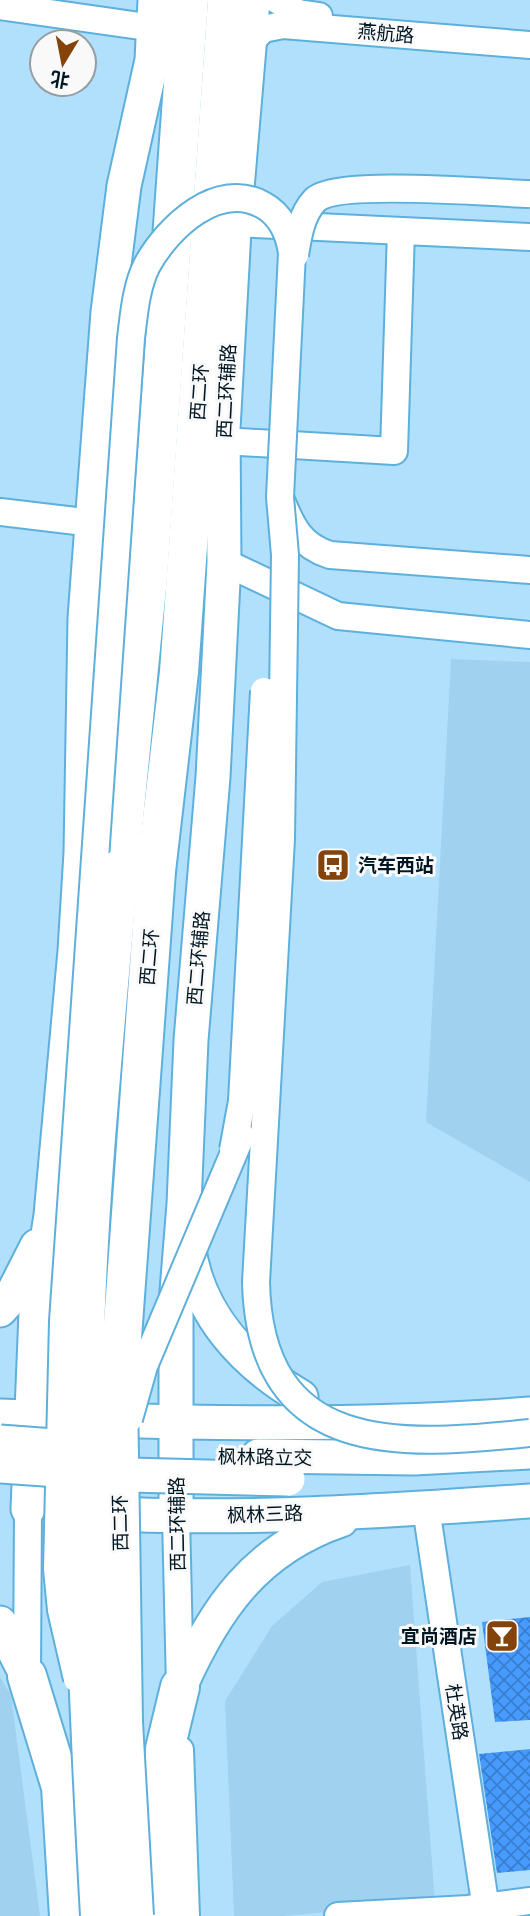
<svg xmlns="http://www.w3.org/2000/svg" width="530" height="1916" viewBox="0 0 530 1916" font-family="Manrope,'Noto Sans SC',sans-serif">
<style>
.built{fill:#a0d2f0}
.building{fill:url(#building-cross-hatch)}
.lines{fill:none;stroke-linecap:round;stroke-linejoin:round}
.minor-casing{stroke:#5eb0dc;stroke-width:30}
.major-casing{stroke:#5eb0dc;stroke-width:37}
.highway-casing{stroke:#5eb0dc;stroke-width:42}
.minor{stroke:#fff;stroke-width:26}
.major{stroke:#fff;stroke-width:33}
.highway{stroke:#fff;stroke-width:38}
.minor-bridge-casing{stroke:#5eb0dc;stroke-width:30;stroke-linecap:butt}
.major-bridge-casing{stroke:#5eb0dc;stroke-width:37;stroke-linecap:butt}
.highway-bridge-casing{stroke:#5eb0dc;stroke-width:42;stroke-linecap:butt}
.minor-bridge{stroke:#fff;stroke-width:26}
.major-bridge{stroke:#fff;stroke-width:33}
.highway-bridge{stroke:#fff;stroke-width:38}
.labels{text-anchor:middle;stroke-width:6;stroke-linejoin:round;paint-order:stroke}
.street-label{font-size:19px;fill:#001622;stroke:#f9f9f9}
.poi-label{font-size:19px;font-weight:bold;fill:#001622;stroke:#f9f9f9;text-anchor:start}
</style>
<defs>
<pattern id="building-cross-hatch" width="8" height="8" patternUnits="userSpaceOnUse" patternTransform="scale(1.75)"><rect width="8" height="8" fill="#479bfe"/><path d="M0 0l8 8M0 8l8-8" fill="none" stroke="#397dcd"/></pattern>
</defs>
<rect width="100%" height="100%" fill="#b1e0fc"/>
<!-- built -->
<g class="built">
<polygon points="451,659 530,662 530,1182 426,1122"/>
<polygon points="410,1565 435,1903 283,1916 234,1916 225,1701 272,1626 322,1582"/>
<polygon points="0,1677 11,1695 40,1916 0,1916"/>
</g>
<!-- building -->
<g class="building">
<polygon points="530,1617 530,1720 495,1722 482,1622"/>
<polygon points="530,1749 530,1870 497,1873 479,1754"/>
</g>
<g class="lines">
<defs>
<g id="minor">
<polyline points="277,0 298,13 319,16"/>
<polyline points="0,6 154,28"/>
<polyline points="249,44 263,29 283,25 530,45"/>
<polyline points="234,223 530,237"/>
<polyline points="223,441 394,451 401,231"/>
<path d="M281,500c11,27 20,46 49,55l200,15"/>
<polyline points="0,512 93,523"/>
<polyline points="224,562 338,616 530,635"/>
<polyline points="426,1508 487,1916"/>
<polyline points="176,1517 180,1687"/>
<polyline points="27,1675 28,1509"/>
<polyline points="180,1750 186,1916"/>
<polyline points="338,1916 468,1909 530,1901"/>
</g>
<g id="major">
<path d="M188,1244c9,69 55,119 113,153"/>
<polyline points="0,1310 10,1299 37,1246"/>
<polyline points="0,1416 52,1418"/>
<path d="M99,1420c144,4 287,5 431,-6"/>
<polyline points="258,1456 414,1458 530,1452"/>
<polyline points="28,1509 36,1313 51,1215 75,951 81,853 85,618 108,312 124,186 152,60 155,0"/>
<path d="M96,1513c144,8 290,-2 434,-12"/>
<polyline points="176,1517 176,1303 184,1204 191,1040 213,777 224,562 223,429 235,212 253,0"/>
<polyline points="0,1623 27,1676"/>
<path d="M180,1687c35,-79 76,-138 161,-167"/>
</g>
<g id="highway">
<polyline points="119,869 148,577 189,0"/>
<polyline points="156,871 179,672 227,0"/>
<polyline points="27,1676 61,1787 69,1916"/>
<polyline points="165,1916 159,1814 165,1749 180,1687"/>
</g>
</defs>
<!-- minor casing -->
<use href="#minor" class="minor-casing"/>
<!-- major casing -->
<use href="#major" class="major-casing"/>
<!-- highway casing -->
<use href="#highway" class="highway-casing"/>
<!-- minor -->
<use href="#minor" class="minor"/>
<!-- major -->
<use href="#major" class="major"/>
<!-- highway -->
<use href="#highway" class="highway"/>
<defs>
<g id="minor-bridge">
<path d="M295,255c3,-19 6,-40 20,-55 23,-21 177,-7 215,-6"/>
<polyline points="233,1150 242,1101 264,691"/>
<polyline points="129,1419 144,1366 241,1136"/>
<path d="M77,1679l-16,-69 -4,-41 6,-248 68,-983c3,-24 5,-51 16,-73 21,-38 71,-85 116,-60 18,10 26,27 29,48l-12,244 5,58 -4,284 -25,443c4,174 141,165 274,151"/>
</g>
<g id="major-bridge">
<polyline points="0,1442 108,1450"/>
<polyline points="0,1466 130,1475 288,1479"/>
</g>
<g id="highway-bridge">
<path d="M100,1916c-10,-181 -19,-363 -16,-545 3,-167 21,-335 35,-502"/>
<polyline points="134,1916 123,1722 118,1392 156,871"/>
</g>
</defs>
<!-- minor-bridge casing -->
<use href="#minor-bridge" class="minor-bridge-casing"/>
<!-- major-bridge casing -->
<use href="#major-bridge" class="major-bridge-casing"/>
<!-- highway-bridge casing -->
<use href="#highway-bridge" class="highway-bridge-casing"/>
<!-- minor-bridge -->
<use href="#minor-bridge" class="minor-bridge"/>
<!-- major-bridge -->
<use href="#major-bridge" class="major-bridge"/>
<!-- highway-bridge -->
<use href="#highway-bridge" class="highway-bridge"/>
</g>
<!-- icons -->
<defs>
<symbol id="bus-square" viewBox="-11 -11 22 22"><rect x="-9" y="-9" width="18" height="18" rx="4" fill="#83430a" stroke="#f9f9f9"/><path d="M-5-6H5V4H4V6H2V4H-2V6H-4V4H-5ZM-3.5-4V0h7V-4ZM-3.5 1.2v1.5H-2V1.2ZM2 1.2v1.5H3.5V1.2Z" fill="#fff"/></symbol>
<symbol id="bar-square" viewBox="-11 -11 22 22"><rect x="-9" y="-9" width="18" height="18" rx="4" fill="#83430a" stroke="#f9f9f9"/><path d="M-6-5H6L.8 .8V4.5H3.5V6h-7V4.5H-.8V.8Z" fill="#fff"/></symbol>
</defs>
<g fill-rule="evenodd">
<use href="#bus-square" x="314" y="846" width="38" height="38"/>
<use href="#bar-square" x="483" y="1617" width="38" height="38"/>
</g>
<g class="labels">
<!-- street labels -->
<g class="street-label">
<text transform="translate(386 33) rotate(5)" y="7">燕航路</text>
<text transform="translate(226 391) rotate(-87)" y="7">西二环辅路</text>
<text transform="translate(199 392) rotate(-86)" y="7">西二环</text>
<text transform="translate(149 957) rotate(-85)" y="7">西二环</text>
<text transform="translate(198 958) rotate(-85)" y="7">西二环辅路</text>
<text transform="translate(265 1457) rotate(1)" y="7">枫林路立交</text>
<text transform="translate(265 1514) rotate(-2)" y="7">枫林三路</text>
<text transform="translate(120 1523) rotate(-91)" y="7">西二环</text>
<text transform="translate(177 1524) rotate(-91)" y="7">西二环辅路</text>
<text transform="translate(457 1712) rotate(81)" y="7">杜英路</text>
</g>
<!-- poi labels -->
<g class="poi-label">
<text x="358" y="872">汽车西站</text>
<text x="477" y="1643" text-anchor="end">宜尚酒店</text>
</g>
</g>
<!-- north arrow -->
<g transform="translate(63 63) rotate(190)"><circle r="33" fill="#f9f9f9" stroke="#959ea3" stroke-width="2"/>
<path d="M0-5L12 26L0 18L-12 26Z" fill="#83430a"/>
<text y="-10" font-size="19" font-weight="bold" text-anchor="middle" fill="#001622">北</text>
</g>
</svg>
